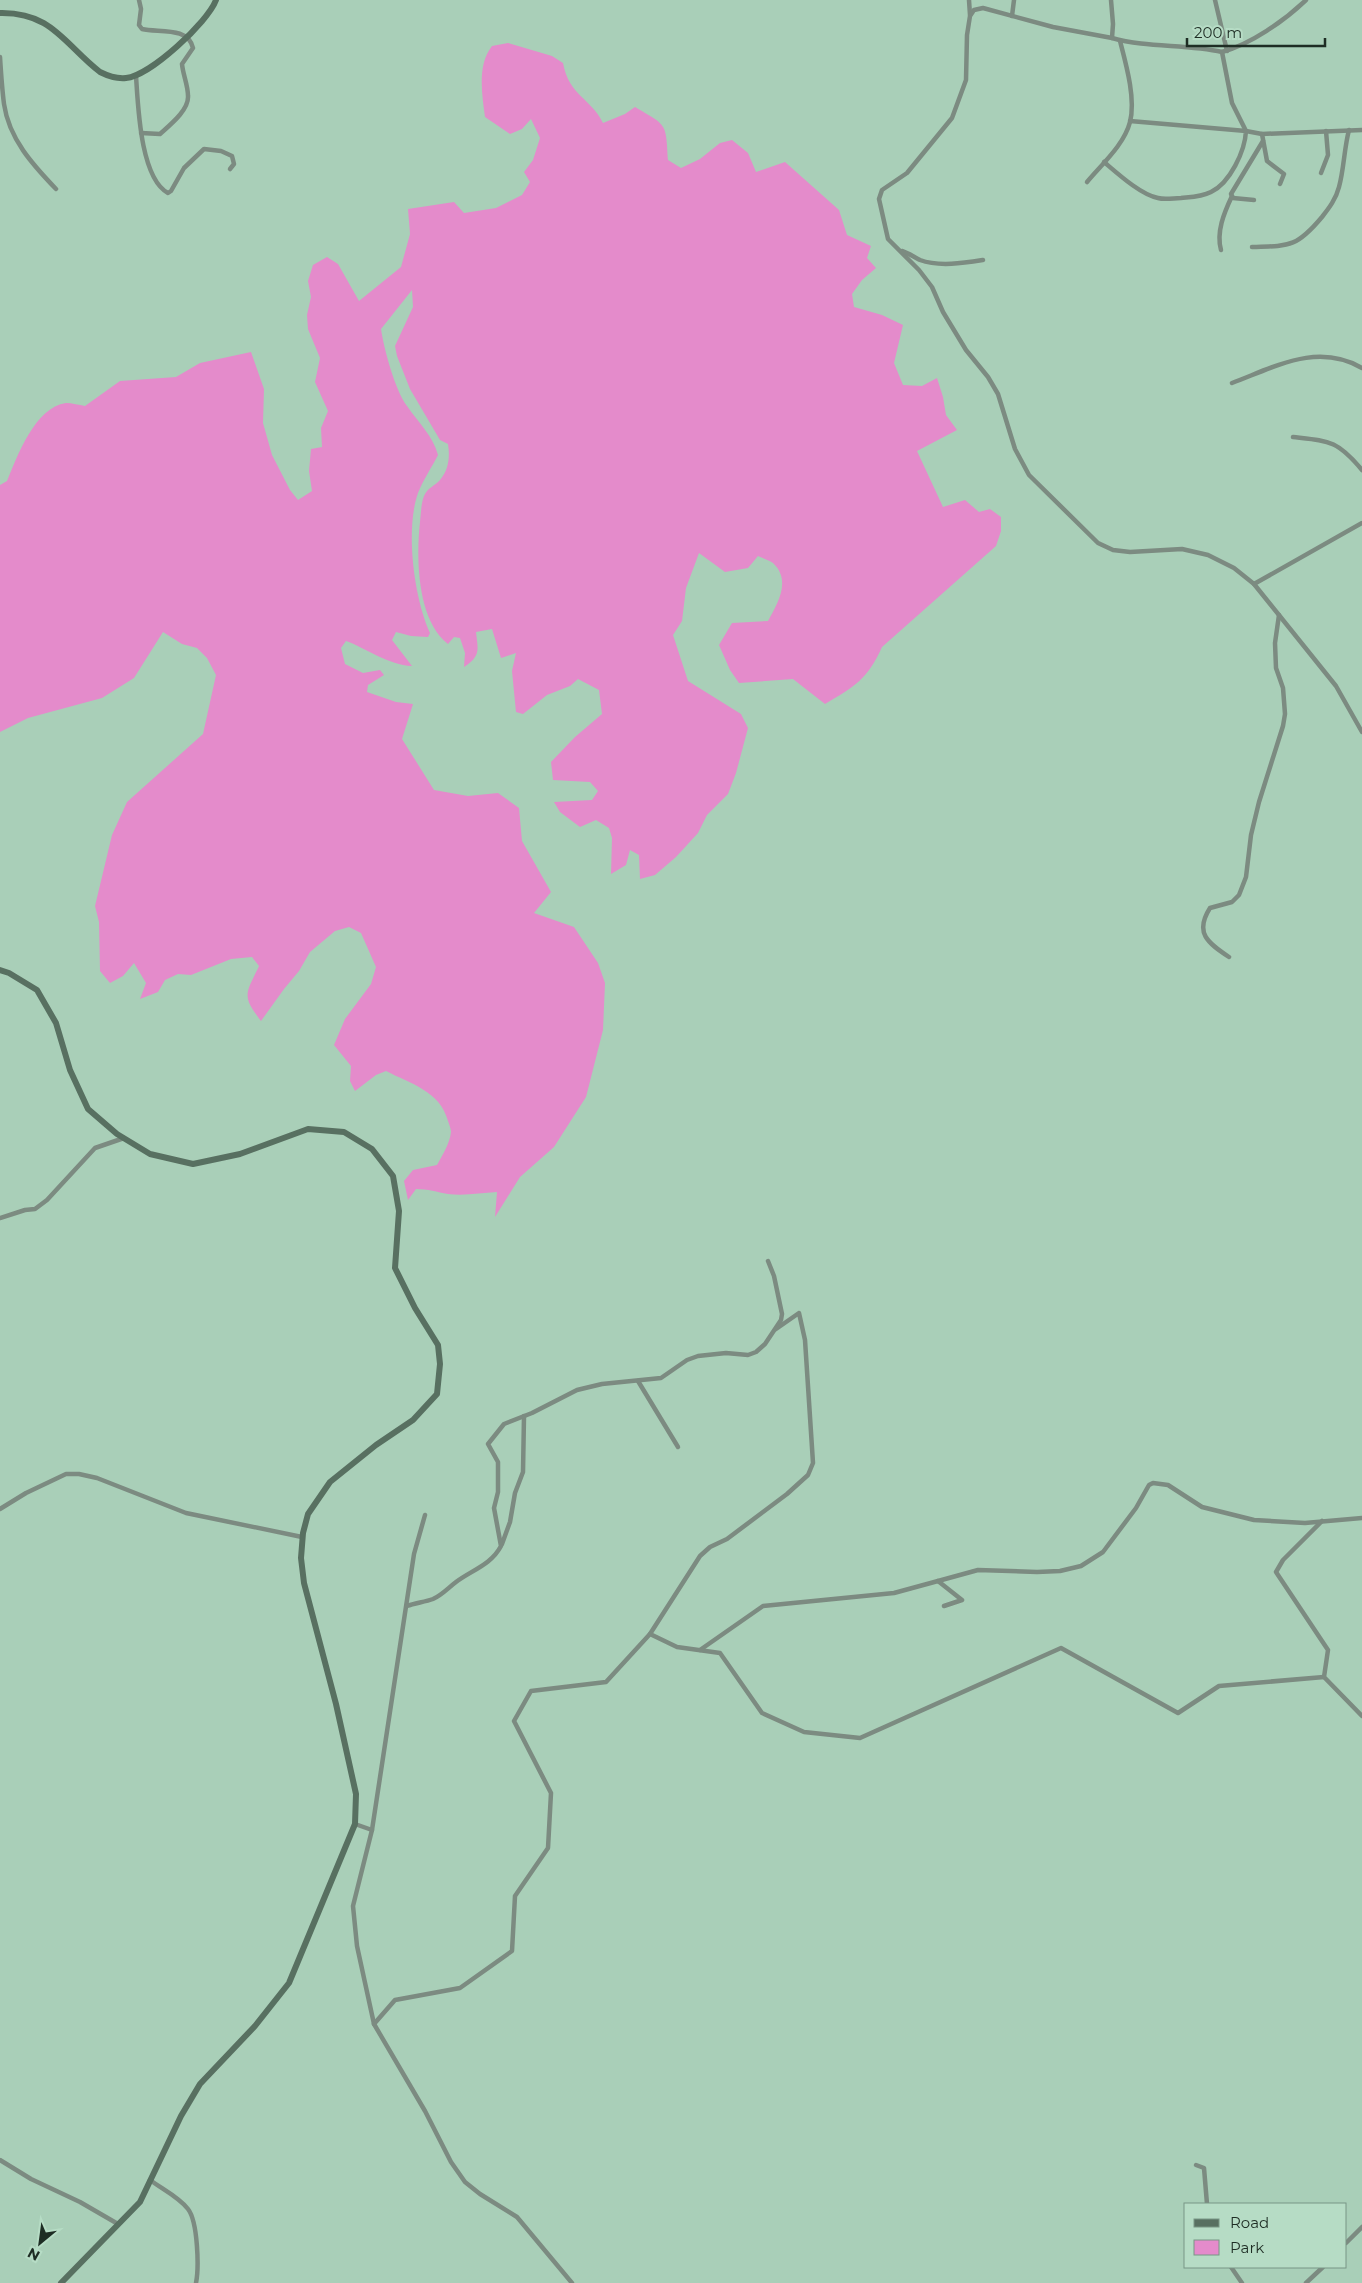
<svg xmlns="http://www.w3.org/2000/svg" width="1362" height="2283" viewBox="0 0 1362 2283" font-family="Montserrat,sans-serif">
<style>
.green{fill:#e48bcb}
.lines{fill:none;stroke-linecap:round;stroke-linejoin:round}
.street{stroke:#7c8b81;stroke-width:4.5}
.secondary{stroke:#587061;stroke-width:6}
</style>
<rect width="100%" height="100%" fill="#a9cfb8"/>
<!-- green -->
<path class="green" d="M508,43l44,13 11,7c6,33 28,35 40,60l22,-9 10,-7c32,19 31,15 33,53l13,8 19,-9 20,-16 12,-3 16,13 8,19 29,-10 54,48 8,25 24,11 -4,12 9,10 -14,12 -10,14 2,13 28,8 21,10 -9,38 9,22 19,1 15,-8 6,19 3,18 11,15 -40,21 26,56 22,-7 14,12 11,-3 11,8v14l-5,15 -114,101c-15,33 -27,39 -57,57l-32,-25 -54,4 -9,-13 -11,-25 13,-22 36,-2c9,-17 24,-40 5,-58 -4,-3 -11,-5 -15,-7l-10,12 -23,4 -26,-19 -13,35 -4,33 -9,14 15,46 53,33 7,14 -12,45 -8,21 -21,21 -9,18 -22,24 -21,18 -15,4 -1,-24 -9,-5 -4,15 -15,9 1,-36 -3,-10 -13,-8 -16,7 -20,-15 -6,-10 38,-2 6,-9 -8,-9 -37,-2 -2,-18 24,-25 27,-23 -3,-24 -21,-11 -8,7 -23,9 -24,19 -7,-2 -4,-41 4,-18 -15,5 -9,-29 -16,3c2,18 5,24 -12,35l1,-14 -5,-15 -6,-1 -6,7c-31,-24 -32,-86 -28,-122 1,-9 1,-18 4,-26 4,-9 11,-10 16,-16 9,-10 10,-24 8,-36l-8,-4 -30,-51 -13,-33 -2,-10 18,-39 -1,-17 -31,39c3,20 14,61 26,77 11,16 26,30 31,49 -6,12 -15,25 -20,38 -13,37 -4,105 12,140l-2,4 -17,-1 -15,-4 -4,8 20,26c-24,-1 -44,-17 -66,-25l-5,7 4,16 18,9 17,-3 4,5 -16,10 -1,7 29,10 17,2 -11,35 32,51 34,6 30,-3 21,15 3,33 29,51 -17,21 40,14 24,36 7,20 -2,47 -17,67 -32,50 -34,30 -25,40 2,-25c-16,1 -33,4 -49,2 -11,-2 -20,-5 -32,-5l-8,11 -4,-19 9,-11 24,-5c5,-9 13,-22 14,-33 0,-3 -2,-8 -3,-11 -8,-30 -37,-37 -62,-50l-10,4 -21,16 -5,-10 1,-15 -17,-21 11,-26 26,-35 5,-17 -15,-34 -12,-6 -14,4 -25,21 -11,19 -15,18 -23,32c-20,-26 -15,-27 -2,-55l-7,-9 -21,2 -40,16 -13,-1 -13,6 -7,12 -18,7 6,-16 -12,-20 -11,13 -13,7 -10,-12 -1,-49 -4,-16 17,-71 15,-33 76,-68 13,-59 -9,-17 -10,-10 -15,-4 -19,-12 -29,46 -32,20 -74,20 -28,14v-247l7,-4c10,-24 28,-74 59,-78 6,0 13,2 19,3l35,-25 56,-4 24,-14 51,-11 13,37 -1,34 9,32 18,35 8,10 14,-9 -3,-20 2,-22 11,-2 -1,-19 7,-17 -13,-29 5,-24 -12,-29 -1,-14 4,-18 -3,-16 5,-16 14,-8 11,7 21,37 42,-34 9,-33 -2,-25 46,-7 10,11 32,-5 26,-13 8,-13 -6,-10 9,-12 7,-22 -9,-19 -9,10 -12,5 -25,-17c-3,-23 -8,-52 7,-71z"/>
<g class="lines">
<!-- street -->
<g class="street">
<path d="M139,0l2,9 -2,16 3,4c16,4 46,-3 51,19l-11,16c1,11 6,21 6,32 1,14 -18,29 -28,38l-19,-1"/>
<polyline points="969,0 970,15"/>
<path d="M1111,0l2,24 -1,14c35,10 73,6 110,14l10,51 14,28 16,3 100,-4"/>
<polyline points="1215,0 1227,51"/>
<polyline points="1012,16 1014,0"/>
<polyline points="1112,38 1053,27 983,8 974,10 970,16 967,35 966,80 952,118 907,173 882,190 879,199 888,239 919,270 932,287 943,312 966,350 988,377 998,394 1015,449 1029,475 1098,543 1113,550 1130,552 1182,549 1208,555 1234,568 1254,584"/>
<path d="M1222,52c29,-8 62,-31 84,-52"/>
<path d="M0,57c1,16 2,32 4,47 5,35 29,61 52,85"/>
<path d="M136,76c2,28 4,102 32,117l3,-2 13,-23 20,-19 17,2 11,5 2,8 -4,5"/>
<polyline points="1262,134 1267,161 1284,174 1280,184"/>
<path d="M1104,162c13,11 37,33 54,36 7,2 16,0 23,0 10,-1 20,-1 30,-6 19,-9 34,-41 35,-61l-116,-10"/>
<polyline points="1321,173 1328,155 1326,131"/>
<path d="M1087,182c15,-18 37,-37 43,-60 6,-23 -4,-58 -10,-81"/>
<polyline points="1254,200 1233,198 1231,194 1263,141"/>
<path d="M1252,247c38,-1 45,0 70,-30 7,-9 14,-18 17,-30 5,-18 5,-38 10,-57"/>
<path d="M1221,250c-5,-18 3,-37 11,-54"/>
<path d="M902,251c6,2 12,6 18,9 19,7 44,3 63,0"/>
<path d="M1232,383c43,-16 85,-41 130,-15"/>
<path d="M1293,437c36,4 44,3 69,33"/>
<polyline points="1362,523 1254,584 1336,686 1362,732"/>
<path d="M1229,957c-21,-14 -35,-24 -19,-49l22,-6 7,-7 7,-18 5,-42 8,-33 24,-76 2,-12 -2,-26 -7,-20 -1,-25 4,-28"/>
<polyline points="0,1218 25,1210 35,1209 47,1200 95,1148 124,1138"/>
<polyline points="638,1381 678,1447"/>
<polyline points="0,1509 26,1493 66,1474 79,1474 97,1478 186,1513 302,1537"/>
<polyline points="425,1515 414,1554 372,1830 353,1906 357,1946 374,2024 425,2111 451,2162 465,2182 480,2194 517,2217 572,2283"/>
<polyline points="1322,1521 1283,1560 1276,1572 1328,1650 1324,1677 1362,1716"/>
<polyline points="502,1544 510,1522 515,1493 523,1472 524,1416"/>
<polyline points="938,1581 978,1570 1037,1572 1060,1571 1081,1566 1103,1552 1136,1508 1149,1485 1153,1483 1168,1485 1202,1507 1254,1520 1305,1523 1362,1518"/>
<path d="M407,1606c8,-3 18,-4 26,-7 9,-4 15,-11 23,-17 16,-12 35,-17 45,-36l-7,-38 4,-16v-30l-10,-18 16,-20 28,-11 45,-23 25,-6 59,-6 26,-18 11,-4 28,-3 22,2 8,-3 9,-8 16,-24 1,-6 -8,-38 -6,-15"/>
<polyline points="650,1634 700,1556 710,1547 727,1539 787,1494 808,1475 813,1463 805,1340 799,1313 776,1329"/>
<polyline points="700,1650 763,1606 894,1593 938,1581 962,1600 944,1606"/>
<polyline points="355,1824 372,1830"/>
<polyline points="374,2024 395,2000 460,1988 512,1951 515,1896 548,1848 551,1793 514,1721 531,1691 606,1682 650,1634 677,1647 720,1653 762,1713 804,1732 860,1738 1061,1648 1178,1713 1219,1686 1324,1677"/>
<polyline points="0,2160 31,2179 80,2202 118,2224"/>
<polyline points="1196,2165 1204,2168 1207,2204"/>
<path d="M150,2180c12,9 29,17 38,29 10,13 11,59 8,74"/>
<polyline points="1346,2243 1362,2227"/>
<polyline points="1231,2267 1242,2283"/>
<polyline points="1306,2283 1323,2267"/>
</g>
<!-- secondary -->
<g class="secondary">
<path d="M0,13c52,-1 64,31 100,59 8,4 16,7 26,6 24,-2 82,-56 90,-78"/>
<polyline points="0,970 9,973 37,990 56,1023 70,1070 88,1109 117,1134 150,1154 193,1164 240,1154 308,1129 344,1132 372,1149 393,1176 399,1211 395,1268 415,1308 438,1345 440,1364 437,1394 413,1420 376,1445 330,1482 308,1514 303,1533 301,1558 304,1583 336,1704 356,1794 355,1824 289,1983 255,2026 200,2084 181,2116 140,2202 61,2283"/>
</g>
</g>
<!-- legend -->
<rect x="1184" y="2203" width="162" height="65" fill="#b6dcc5" stroke="#799685"/>
<rect x="1194" y="2219" width="25" height="8" fill="#587061" stroke="#799685"/>
<text x="1230" y="2228" font-size="15" fill="#1e2d24">Road</text>
<rect x="1194" y="2240" width="25" height="15" fill="#e48bcb" stroke="#799685"/>
<text x="1230" y="2253" font-size="15" fill="#1e2d24">Park</text>
<!-- north arrow -->
<g transform="translate(40 2243) rotate(209)" stroke="#b6dcc5" stroke-width="4" paint-order="stroke">
<path d="M0-4L9 19L0 12L-9 19Z" fill="#1e2d24"/>
<text y="-8" font-size="14" font-weight="bold" text-anchor="middle" fill="#1e2d24">N</text>
</g>
<!-- scale -->
<path d="M1187 38v8h138v-8" fill="none" stroke="#1e2d24" stroke-width="2.5"/>
<text x="1194" y="38" font-size="15" fill="#1e2d24" stroke="#b6dcc5" stroke-width="4" paint-order="stroke">200 m</text>
</svg>
